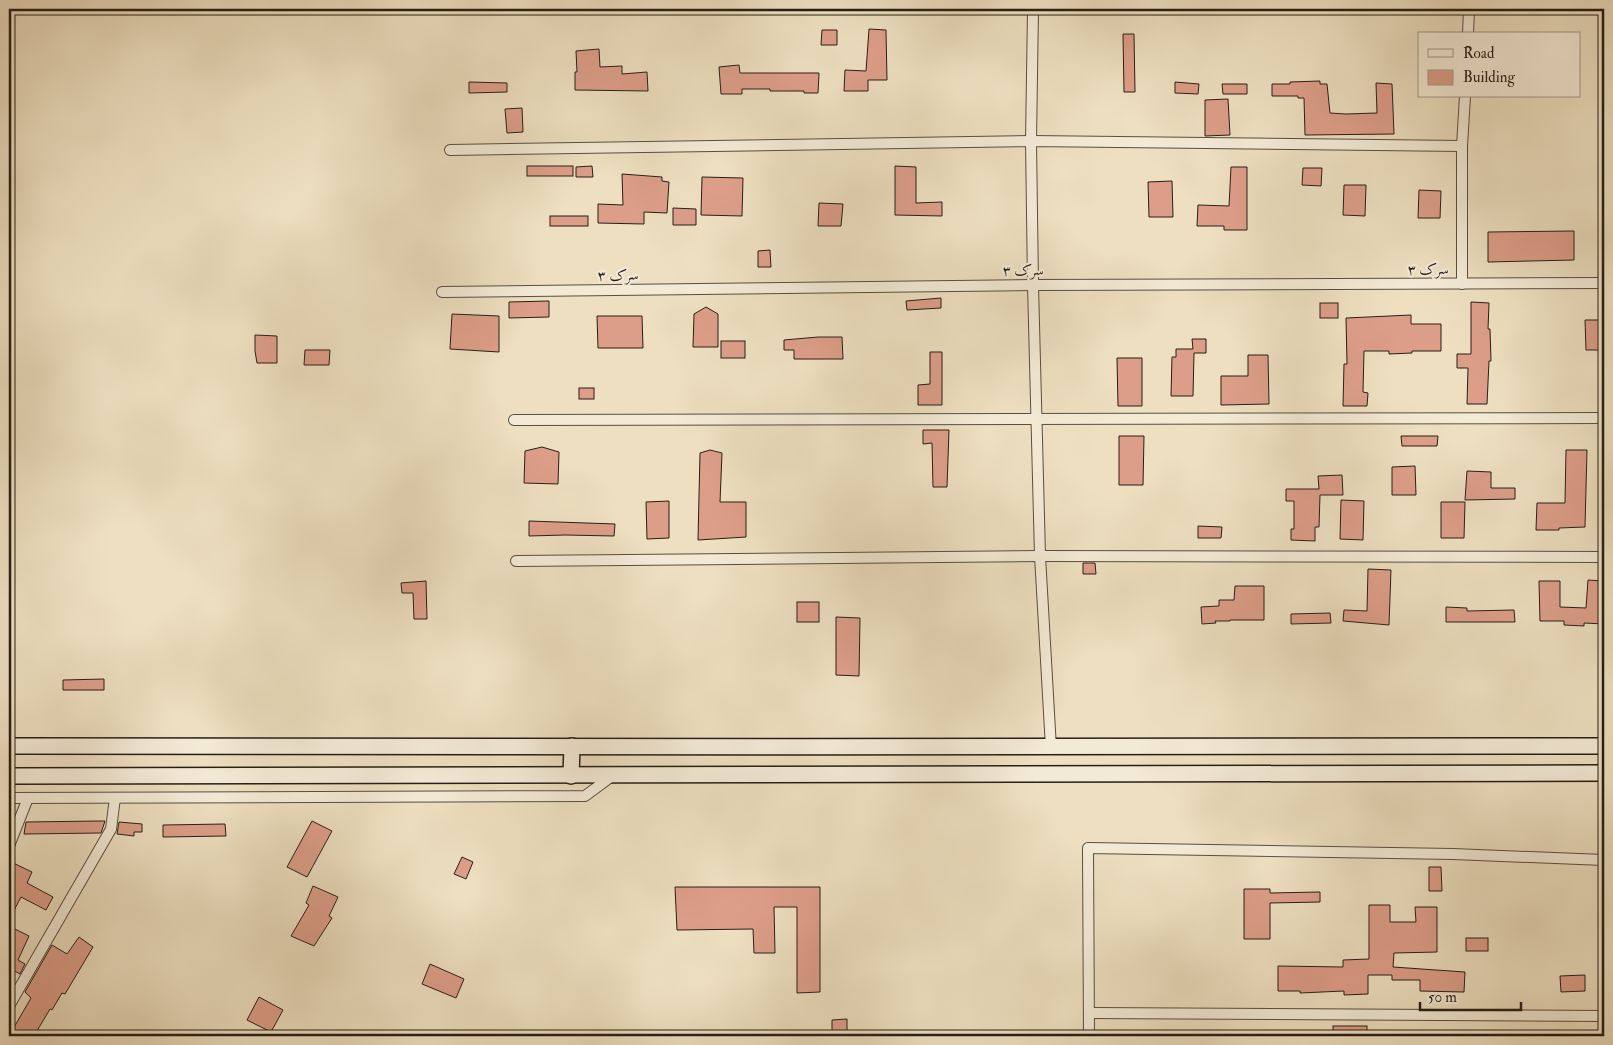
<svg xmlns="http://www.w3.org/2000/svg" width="1613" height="1045" viewBox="0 0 1613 1045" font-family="'IM FELL Double Pica',Amiri,serif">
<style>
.building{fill:#dd9e89;stroke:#281e17}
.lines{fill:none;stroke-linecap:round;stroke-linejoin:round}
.minor-casing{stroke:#594e41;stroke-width:12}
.secondary-casing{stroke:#281e17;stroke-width:18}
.minor{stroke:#f3ead6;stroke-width:10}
.secondary{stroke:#f3ead6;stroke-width:15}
.labels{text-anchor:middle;stroke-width:4;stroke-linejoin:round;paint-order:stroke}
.street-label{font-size:15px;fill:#281e17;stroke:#f3ead6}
</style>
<rect width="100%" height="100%" fill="#eddfc0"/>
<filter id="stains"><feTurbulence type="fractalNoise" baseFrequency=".004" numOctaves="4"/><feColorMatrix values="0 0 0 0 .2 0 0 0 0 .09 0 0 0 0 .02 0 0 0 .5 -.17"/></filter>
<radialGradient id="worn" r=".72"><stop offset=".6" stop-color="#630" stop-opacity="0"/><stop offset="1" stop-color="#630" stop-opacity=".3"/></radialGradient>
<!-- building -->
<g class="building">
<polygon points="869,29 886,30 887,80 868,80 868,91 844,91 845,70 866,71"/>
<polygon points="822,30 837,30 837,45 821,45"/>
<polygon points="1123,34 1134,34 1135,92 1124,92"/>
<polygon points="599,49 600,67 622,66 622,74 647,72 648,91 575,90 575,72 577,72 576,51"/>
<polygon points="739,65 740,73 819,73 818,93 804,93 804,91 770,91 770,89 742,89 742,94 721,94 719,67"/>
<polygon points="1320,81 1320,84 1327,84 1330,113 1346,114 1377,113 1376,83 1392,84 1394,134 1305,135 1304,98 1298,98 1298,96 1272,96 1272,84 1290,84 1290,82"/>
<polygon points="469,82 507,83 507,92 469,93"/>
<polygon points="1175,82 1199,84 1198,94 1175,93"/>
<polygon points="1222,84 1247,84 1247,94 1223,94"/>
<polygon points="1228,99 1230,135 1205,136 1205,100"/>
<polygon points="522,108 523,132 507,133 505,109"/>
<rect x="527" y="166" width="46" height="10"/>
<polygon points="592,166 593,177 576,177 576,167"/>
<polygon points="895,166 916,167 916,203 942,202 942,216 895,215"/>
<polygon points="1231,167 1247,167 1247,230 1224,230 1224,226 1197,226 1198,205 1229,206"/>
<polygon points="1303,168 1322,168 1321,186 1302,185"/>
<polygon points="622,174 662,177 662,181 669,182 667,213 644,212 644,224 598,223 598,204 623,205"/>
<polygon points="702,177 743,178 742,216 701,215"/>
<polygon points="1172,181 1173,217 1149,217 1148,182"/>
<polygon points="1344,185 1366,185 1365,216 1343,215"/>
<polygon points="1419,190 1441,191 1440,218 1418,218"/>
<polygon points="819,203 843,204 841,226 818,226"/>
<polygon points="673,208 696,209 696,225 673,225"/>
<rect x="550" y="216" width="38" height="10"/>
<polygon points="1574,231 1574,260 1488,262 1488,232"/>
<polygon points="770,250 771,267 758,267 758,251"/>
<polygon points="941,298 941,308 907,310 906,301"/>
<polygon points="549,301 549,317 509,318 509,302"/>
<polygon points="1471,302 1489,303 1488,329 1490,329 1491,361 1489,361 1487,404 1467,404 1468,368 1457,368 1457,354 1471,354"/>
<rect x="1320" y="303" width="18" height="15"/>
<polygon points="706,307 718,314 718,347 693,347 694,314"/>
<polygon points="452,314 499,316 499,352 450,349"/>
<polygon points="1411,315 1411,324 1441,324 1441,351 1412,351 1412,353 1389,354 1389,351 1364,351 1363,392 1368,393 1367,406 1343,406 1344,364 1347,364 1346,318"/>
<polygon points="597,316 642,316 643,348 598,348"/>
<polygon points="1585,320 1604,320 1604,350 1586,350"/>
<polygon points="255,335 277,336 277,363 257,363 255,351"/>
<polygon points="818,337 842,337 843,359 794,359 794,350 784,350 784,340"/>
<polygon points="1192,339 1206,339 1206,353 1194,353 1193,396 1171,396 1172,357 1176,357 1176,349 1193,349"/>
<rect x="721" y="341" width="24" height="17"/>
<polygon points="305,350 330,350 329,365 304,365"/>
<polygon points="930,352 942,352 942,405 918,405 918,385 930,384"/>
<polygon points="1248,355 1268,355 1269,404 1221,405 1221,376 1248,376"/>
<polygon points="1117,358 1142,358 1142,406 1118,406"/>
<rect x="579" y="388" width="15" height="11"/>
<polygon points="923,430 949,430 947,487 933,487 932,443 923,444"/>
<polygon points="1119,436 1144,436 1143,485 1119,485"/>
<polygon points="1401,436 1438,436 1437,446 1402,446"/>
<polygon points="542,447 559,452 558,484 524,483 525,451"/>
<polygon points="710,450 722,453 720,502 746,502 746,537 698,540 700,453"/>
<polygon points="1566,450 1587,450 1585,527 1559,528 1559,530 1536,530 1537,503 1565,503"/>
<polygon points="1415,466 1416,495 1392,495 1392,467"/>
<polygon points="1467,471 1491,472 1491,488 1515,488 1515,499 1465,500"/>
<polygon points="1342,475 1343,495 1320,495 1319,527 1315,527 1315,541 1291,540 1291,529 1294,529 1294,501 1286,501 1286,489 1319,489 1318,476"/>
<polygon points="1341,500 1364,501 1363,540 1340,539"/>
<polygon points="669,501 669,538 647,539 646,502"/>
<polygon points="1441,502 1465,502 1464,538 1441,538"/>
<polygon points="529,521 615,524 614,536 565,535 529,536"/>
<polygon points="1198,526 1222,527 1221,538 1198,538"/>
<polygon points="1083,563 1095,563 1096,574 1083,574"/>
<polygon points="1368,569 1391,570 1389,625 1343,621 1344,610 1367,611"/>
<polygon points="1588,580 1604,581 1604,624 1584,623 1584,626 1564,625 1564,621 1540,621 1539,581 1560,581 1560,607 1586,608"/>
<polygon points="426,581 427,619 414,619 413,593 402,593 401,583"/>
<polygon points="1235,586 1264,586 1264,620 1230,620 1230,621 1215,621 1216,623 1202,624 1201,607 1219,606 1219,600 1234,600"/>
<rect x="797" y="602" width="22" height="20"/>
<polygon points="1446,607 1467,608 1467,611 1514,610 1515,622 1446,622"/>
<polygon points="1330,613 1331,623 1291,624 1291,614"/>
<polygon points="836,617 860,618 859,676 836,675"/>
<polygon points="104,679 104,690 63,690 63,680"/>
<polygon points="98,821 105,821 101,833 24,834 26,822"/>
<polygon points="312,821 332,831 307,877 287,867"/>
<polygon points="119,822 142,824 142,832 134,832 134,836 117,834"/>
<polygon points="225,824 226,836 163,837 163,825"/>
<polygon points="462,857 473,862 466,879 454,874"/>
<polygon points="9,861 32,872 27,883 53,897 46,910 21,897 9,920"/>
<polygon points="1429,867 1441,867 1442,891 1429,891"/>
<polygon points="313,886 338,897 329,916 332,918 314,946 291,936 309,905 306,903"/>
<polygon points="675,887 820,887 820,992 797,993 797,907 774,907 775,953 754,953 753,929 677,930"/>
<polygon points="1244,889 1270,889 1270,893 1320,892 1320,902 1270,903 1270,939 1244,939"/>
<polygon points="1369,905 1390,905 1390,922 1416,922 1415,907 1437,907 1437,952 1394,953 1393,967 1465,972 1464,992 1420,991 1420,980 1392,980 1392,975 1368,975 1368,994 1344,995 1344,991 1300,993 1300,991 1278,991 1278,966 1343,967 1343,960 1369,959"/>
<polygon points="9,926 29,936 18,960 25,964 20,974 13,970 9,979"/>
<polygon points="79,937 93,947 65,994 62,993 52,1010 50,1009 34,1036 26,1036 13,1029 31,998 25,992 52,945 67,954"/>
<rect x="1466" y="938" width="22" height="13"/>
<polygon points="430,964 464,979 456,998 422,984"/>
<polygon points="1585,975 1585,991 1561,992 1560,976"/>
<polygon points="259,997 283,1010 271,1032 247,1020"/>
<polygon points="847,1019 847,1034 832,1034 832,1020"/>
<rect x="1333" y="1026" width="34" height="10"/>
</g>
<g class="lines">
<defs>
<g id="minor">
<polyline points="1033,9 1031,141 1033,285 1040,556 1051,748"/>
<polyline points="1468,34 1469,9"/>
<polyline points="450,150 1031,141 1462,146"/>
<polyline points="1462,284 1462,146 1465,96"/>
<polyline points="442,292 1033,285 1604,283"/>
<polyline points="514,420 1604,418"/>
<polyline points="516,561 1040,556 1604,557"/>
<polyline points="9,798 585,796 612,776"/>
<polyline points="9,846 28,798"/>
<polyline points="9,1006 111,829 115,798"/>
<polyline points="1089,1013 1604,1016"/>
<polyline points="1089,1036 1088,848 1453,854 1604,860"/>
</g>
<g id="secondary">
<path d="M9,746c532,0 1063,2 1595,0"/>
<polyline points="9,776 1604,773"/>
<polyline points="571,776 572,746"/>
</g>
</defs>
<!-- minor casing -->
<use href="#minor" class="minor-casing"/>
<!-- secondary casing -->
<use href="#secondary" class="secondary-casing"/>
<!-- minor -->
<use href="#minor" class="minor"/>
<!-- secondary -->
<use href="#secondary" class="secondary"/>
</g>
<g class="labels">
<!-- street labels -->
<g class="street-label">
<text x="1428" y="274">سرک ۳</text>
<text x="1023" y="275">سرک ۳</text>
<text transform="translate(618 275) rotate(-1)" y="5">سرک ۳</text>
</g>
</g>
<!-- margin -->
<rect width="1613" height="1045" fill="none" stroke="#eddfc0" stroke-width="30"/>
<rect x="10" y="10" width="1593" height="1025" fill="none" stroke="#281e17" stroke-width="2.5"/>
<rect x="15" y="15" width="1583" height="1015" fill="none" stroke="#281e17"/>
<!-- legend -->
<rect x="1418" y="32" width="162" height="65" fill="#f3ead6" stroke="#a2988a"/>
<rect x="1428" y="49" width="25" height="8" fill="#f3ead6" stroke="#a2988a"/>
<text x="1463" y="58" font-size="15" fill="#281e17">Road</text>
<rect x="1428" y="70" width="25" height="15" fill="#dd9e89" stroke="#a2988a"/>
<text x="1463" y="82" font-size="15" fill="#281e17">Building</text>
<!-- scale -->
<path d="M1420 1002v8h101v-8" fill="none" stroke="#281e17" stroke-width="2.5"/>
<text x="1428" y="1002" font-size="15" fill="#281e17" stroke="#f3ead6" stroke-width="4" paint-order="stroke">50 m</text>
<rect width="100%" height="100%" filter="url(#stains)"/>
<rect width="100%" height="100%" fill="url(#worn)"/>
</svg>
